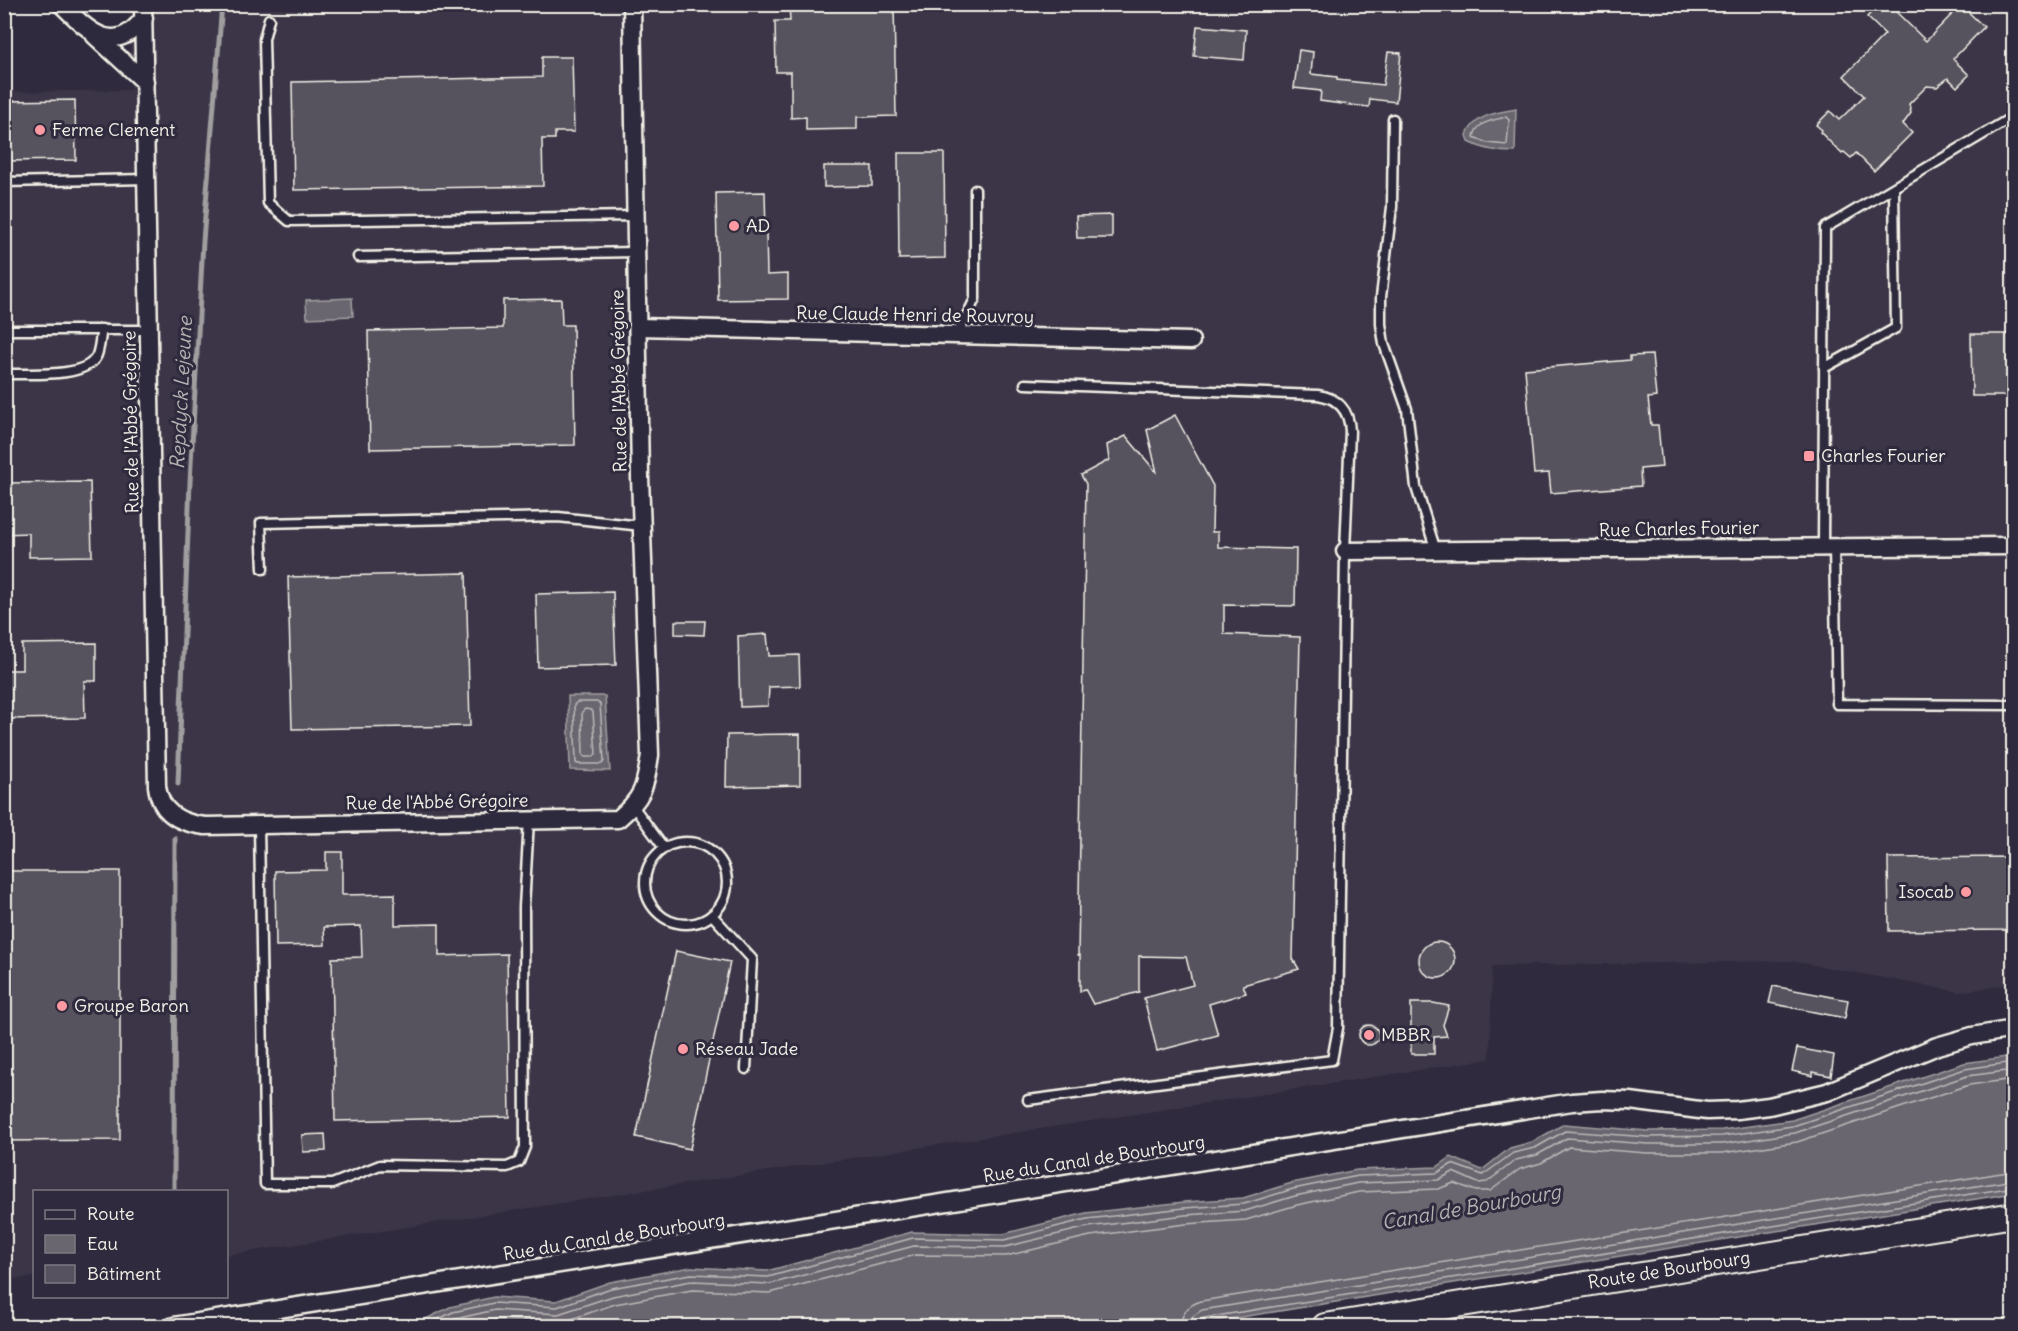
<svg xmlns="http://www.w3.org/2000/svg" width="2018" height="1331" viewBox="0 0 2018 1331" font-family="Delius,sans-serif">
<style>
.built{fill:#3b3647}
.water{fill:#6a6670;stroke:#a19ea0;stroke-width:1.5}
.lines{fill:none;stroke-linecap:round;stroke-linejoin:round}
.shore{stroke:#bdb9b8;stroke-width:1.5}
.stream{stroke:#a19ea0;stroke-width:5}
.building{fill:#56525f;stroke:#f4f1e8;stroke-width:1.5}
.lane-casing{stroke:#f4f1e8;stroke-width:13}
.street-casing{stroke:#f4f1e8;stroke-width:21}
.secondary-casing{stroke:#f4f1e8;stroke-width:28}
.lane{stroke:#2f2a3d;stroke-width:8}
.street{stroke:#2f2a3d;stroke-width:16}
.secondary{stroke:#2f2a3d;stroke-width:24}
.poi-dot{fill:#ff9aa2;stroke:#2f2a3d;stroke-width:2}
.labels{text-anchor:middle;stroke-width:6;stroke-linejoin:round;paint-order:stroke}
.poi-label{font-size:18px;fill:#f4f1e8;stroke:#2f2a3d;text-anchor:start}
.street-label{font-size:18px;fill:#f4f1e8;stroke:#2f2a3d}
.water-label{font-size:20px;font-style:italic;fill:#b6b2b2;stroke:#2f2a3d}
</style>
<rect width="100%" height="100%" fill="#2f2a3d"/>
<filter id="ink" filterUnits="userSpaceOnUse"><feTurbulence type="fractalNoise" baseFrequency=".0167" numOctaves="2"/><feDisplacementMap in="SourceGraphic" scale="12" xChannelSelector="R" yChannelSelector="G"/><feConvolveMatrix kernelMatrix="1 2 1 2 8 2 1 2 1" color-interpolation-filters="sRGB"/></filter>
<g filter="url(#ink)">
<!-- built -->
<polygon class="built" points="129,4 2013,5 2013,984 1959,992 1792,961 1492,966 1490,1059 227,1255 226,1192 34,1192 34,1277 5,1280 4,92 131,90"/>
<!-- water -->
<g class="water">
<path d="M1516,109l-1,43c-17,0 -31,-2 -46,-10l-2,-7c8,-21 30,-22 49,-26z"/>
<polygon points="352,298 353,316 307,318 306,300"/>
<polygon points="568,696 605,696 610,771 570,770"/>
<polygon points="2013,1056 2013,1193 1186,1326 412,1326 450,1307 494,1297 556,1301 610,1282 691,1267 767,1271 912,1232 1003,1234 1086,1213 1184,1202 1243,1198 1292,1183 1357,1170 1437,1167 1451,1157 1482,1170 1510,1148 1532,1142 1564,1124 1648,1131 1722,1130 1792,1120 1964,1063"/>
</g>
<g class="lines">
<!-- shore -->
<g class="shore">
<path d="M1506,117l3,3 -2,25 -20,-2 -13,-6c2,-15 19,-17 32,-20z"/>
<polygon points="577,702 597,702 600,704 604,761 602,764 578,764 576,763 574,705"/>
<polygon points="585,709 591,710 593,712 596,754 593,757 585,757 583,755 582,712"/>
<polyline points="425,1326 453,1312 494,1303 557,1307 611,1288 691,1274 768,1277 913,1238 1004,1240 1087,1219 1184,1208 1244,1204 1293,1189 1358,1176 1437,1173 1452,1164 1483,1175 1513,1153 1535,1148 1565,1131 1648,1137 1722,1136 1793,1126 1965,1069 2014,1062"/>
<polyline points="441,1326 455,1319 495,1310 558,1314 613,1296 691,1281 770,1284 914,1246 1005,1247 1088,1227 1185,1215 1245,1211 1295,1196 1358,1183 1438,1180 1453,1172 1478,1183 1487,1182 1516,1160 1537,1155 1567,1138 1648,1144 1722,1144 1795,1133 1967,1076 2014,1070"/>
<polyline points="464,1326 496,1319 560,1323 615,1304 692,1290 770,1293 915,1255 1006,1256 1090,1236 1186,1224 1246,1220 1297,1205 1359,1192 1438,1189 1454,1183 1476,1191 1490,1191 1520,1169 1541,1163 1569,1147 1647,1153 1722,1153 1797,1142 1969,1085 2014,1079"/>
<path d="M1181,1326c0,-13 7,-21 20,-25l813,-130"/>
<polyline points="1190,1326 1193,1316 1202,1310 2014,1180"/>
<polyline points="1198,1326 1199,1321 1204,1318 2014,1187"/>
</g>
<!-- stream -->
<g class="stream">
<polyline points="178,784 190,482 203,241 222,4"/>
<polyline points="174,1192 175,838"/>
</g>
</g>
<!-- building -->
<g class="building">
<polygon points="789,4 894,4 896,116 857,117 857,129 806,130 806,117 791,118 791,72 776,72 775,21 790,21"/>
<polygon points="1879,4 1888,4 1926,41 1961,5 1984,27 1953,59 1969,75 1957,87 1948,78 1937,87 1927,86 1909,104 1911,113 1903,124 1912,133 1874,171 1856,153 1851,158 1844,152 1842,154 1820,132 1822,130 1816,125 1830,111 1839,120 1864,96 1844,76 1885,34 1867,17"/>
<polygon points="1197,26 1246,30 1244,60 1194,56"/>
<polygon points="1299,50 1313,52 1311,74 1337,77 1337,80 1383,85 1388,52 1401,53 1396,102 1370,99 1369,107 1342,104 1320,101 1321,91 1294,88"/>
<polygon points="542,57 572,57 574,132 555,132 555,139 542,139 543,186 294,190 292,82 542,77"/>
<polygon points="75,100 76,160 4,161 4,101"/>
<polygon points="898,153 944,153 945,258 899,259"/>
<polygon points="824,166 872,166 872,186 824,187"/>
<polygon points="765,192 767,275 788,274 788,299 718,300 716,193"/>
<polygon points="1112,215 1112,238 1077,238 1076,216"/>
<polygon points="561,299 562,325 573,325 575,445 370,449 368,331 503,328 503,300"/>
<polygon points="1971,334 2013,334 2013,396 1972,396"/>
<polygon points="1652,355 1656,397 1648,398 1651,425 1658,425 1662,467 1640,469 1641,486 1551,493 1549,473 1534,474 1525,369 1630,360 1630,356"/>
<polygon points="1175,415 1213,486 1212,532 1218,532 1218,547 1296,549 1295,606 1224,605 1224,634 1300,637 1293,959 1299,969 1243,985 1246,993 1209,1004 1218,1035 1157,1051 1144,998 1193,985 1186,957 1139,956 1139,992 1093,1004 1085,989 1080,991 1080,955 1078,955 1086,484 1081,475 1109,460 1107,445 1126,436 1157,473 1147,430"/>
<polygon points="90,482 92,556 29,557 29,533 4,534 4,483"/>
<polygon points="466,573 470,726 292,729 288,577"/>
<polygon points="613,592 616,665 538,667 536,594"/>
<polygon points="675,621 705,621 704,635 675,634"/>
<polygon points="767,634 769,656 799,655 800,686 769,687 768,706 740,707 738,636"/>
<polygon points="96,643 96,681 84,681 85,718 4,719 4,670 22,670 22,644"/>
<polygon points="800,734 800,785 726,787 727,735"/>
<polygon points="326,852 342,852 342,895 395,894 395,925 439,924 439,956 507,954 510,1117 335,1121 332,958 362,957 361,926 324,927 325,945 276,946 275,871 326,870"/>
<polygon points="2013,857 2013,930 1889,931 1888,858"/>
<polygon points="4,871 120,871 120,1140 4,1141"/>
<circle cx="1437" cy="960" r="18"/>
<polygon points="676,951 730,962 690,1149 636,1137"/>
<polygon points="1773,986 1848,1000 1845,1018 1769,1003"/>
<polygon points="1411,1003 1433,1003 1449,1006 1443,1025 1447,1036 1434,1037 1434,1054 1411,1054"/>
<circle cx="1369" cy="1035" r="10"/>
<polygon points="1797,1048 1834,1055 1831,1076 1813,1072 1813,1076 1792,1071"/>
<polygon points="325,1134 326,1151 303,1152 302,1135"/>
</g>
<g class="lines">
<defs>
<g id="lane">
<polyline points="1844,4 1847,4"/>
<polyline points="269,19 264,39 268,203 289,221 635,216"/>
<polyline points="1393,119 1392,207 1381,297 1381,324 1384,344 1407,409 1416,487 1436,551"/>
<polyline points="4,182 147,179"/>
<polyline points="358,257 636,252"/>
<polyline points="4,330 149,330"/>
<polyline points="957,335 975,299 975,190"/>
<polyline points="1824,368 1896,328 1894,188"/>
<path d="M4,374c23,-1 80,5 92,-17 4,-7 4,-20 6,-28"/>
<path d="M1025,384l293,11c20,3 31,15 32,36l-5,120 -7,477 -6,32 -304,40"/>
<polyline points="1823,547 1825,228 2014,116"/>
<polyline points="1834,547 1837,704 2014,705"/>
<polyline points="263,569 261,523 558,517 642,526"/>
<polyline points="633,806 664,848"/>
<polyline points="259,825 265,1184 332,1184 380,1165 507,1167 519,1162 525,1147 524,907 529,820"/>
<circle cx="686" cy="883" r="41"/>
<polyline points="712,915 752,959 746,1069"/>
</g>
<g id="street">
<path d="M61,4c27,26 52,54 83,14"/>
<path d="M143,4l14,782c3,27 23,37 48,40l413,-7c26,-22 27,-32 32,-64l-10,-278 -8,-473"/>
<polyline points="94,35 145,82"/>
<polyline points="638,327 1191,341"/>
<polyline points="1345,551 2014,546"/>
<polyline points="173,1326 1572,1102 1602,1100 1630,1101 1707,1111 1737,1110 1769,1106 1827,1092 1937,1046 1972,1036 2014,1029"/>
</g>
<polyline id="secondary" points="1325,1326 2014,1215"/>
</defs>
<!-- lane casing -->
<use href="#lane" class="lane-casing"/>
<!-- street casing -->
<use href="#street" class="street-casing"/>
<!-- secondary casing -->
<use href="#secondary" class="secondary-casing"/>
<!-- lane -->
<use href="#lane" class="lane"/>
<!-- street -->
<use href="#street" class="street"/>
<!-- secondary -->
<use href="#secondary" class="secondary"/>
</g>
</g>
<!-- markers -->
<g class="poi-dot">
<circle cx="40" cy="130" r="6"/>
<circle cx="734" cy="226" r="6"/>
<rect x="1803" y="450" width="12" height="12" rx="3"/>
<circle cx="1966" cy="892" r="6"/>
<circle cx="62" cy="1006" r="6"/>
<circle cx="1369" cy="1035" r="6"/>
<circle cx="683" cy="1049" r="6"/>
</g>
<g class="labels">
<!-- poi labels -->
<g class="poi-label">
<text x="52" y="136">Ferme Clement</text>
<text x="746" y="232">AD</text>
<text x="1821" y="462">Charles Fourier</text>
<text x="1954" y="898" text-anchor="end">Isocab</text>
<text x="74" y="1012">Groupe Baron</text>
<text x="1381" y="1041">MBBR</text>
<text x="695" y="1055">Réseau Jade</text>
</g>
<!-- street labels -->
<g class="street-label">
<text transform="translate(915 315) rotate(1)" y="6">Rue Claude Henri de Rouvroy</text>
<text transform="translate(619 381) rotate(-91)" y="6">Rue de l'Abbé Grégoire</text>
<text transform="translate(131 422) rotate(-91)" y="6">Rue de l'Abbé Grégoire</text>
<text transform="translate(1679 529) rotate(-1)" y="6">Rue Charles Fourier</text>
<text transform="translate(437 802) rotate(-1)" y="6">Rue de l'Abbé Grégoire</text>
<text transform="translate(1094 1159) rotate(-9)" y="6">Rue du Canal de Bourbourg</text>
<text transform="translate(614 1237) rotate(-9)" y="6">Rue du Canal de Bourbourg</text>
<text transform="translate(1669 1270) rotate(-9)" y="6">Route de Bourbourg</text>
</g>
<!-- water labels -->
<g class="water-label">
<text transform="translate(181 393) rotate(-87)" y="7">Repdyck Lejeune</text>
<text transform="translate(1471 1207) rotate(-10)" y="7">Canal de Bourbourg</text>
</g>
</g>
<!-- margin -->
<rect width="2018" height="1331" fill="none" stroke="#2f2a3d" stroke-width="24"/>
<rect x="12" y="12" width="1994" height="1307" fill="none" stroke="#f4f1e8" stroke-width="2" filter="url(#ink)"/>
<!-- legend -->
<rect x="33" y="1190" width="195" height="108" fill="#2f2a3d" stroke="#7e7a81" stroke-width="1.5"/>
<rect x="45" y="1210" width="30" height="9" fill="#2f2a3d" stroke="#7e7a81" stroke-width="1.5"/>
<text x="87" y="1220" font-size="18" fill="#f4f1e8">Route</text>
<rect x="45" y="1235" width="30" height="18" fill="#6a6670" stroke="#7e7a81" stroke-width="1.5"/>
<text x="87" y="1250" font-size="18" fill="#f4f1e8">Eau</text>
<rect x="45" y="1265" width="30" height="18" fill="#56525f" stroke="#7e7a81" stroke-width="1.5"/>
<text x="87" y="1280" font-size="18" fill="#f4f1e8">Bâtiment</text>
</svg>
